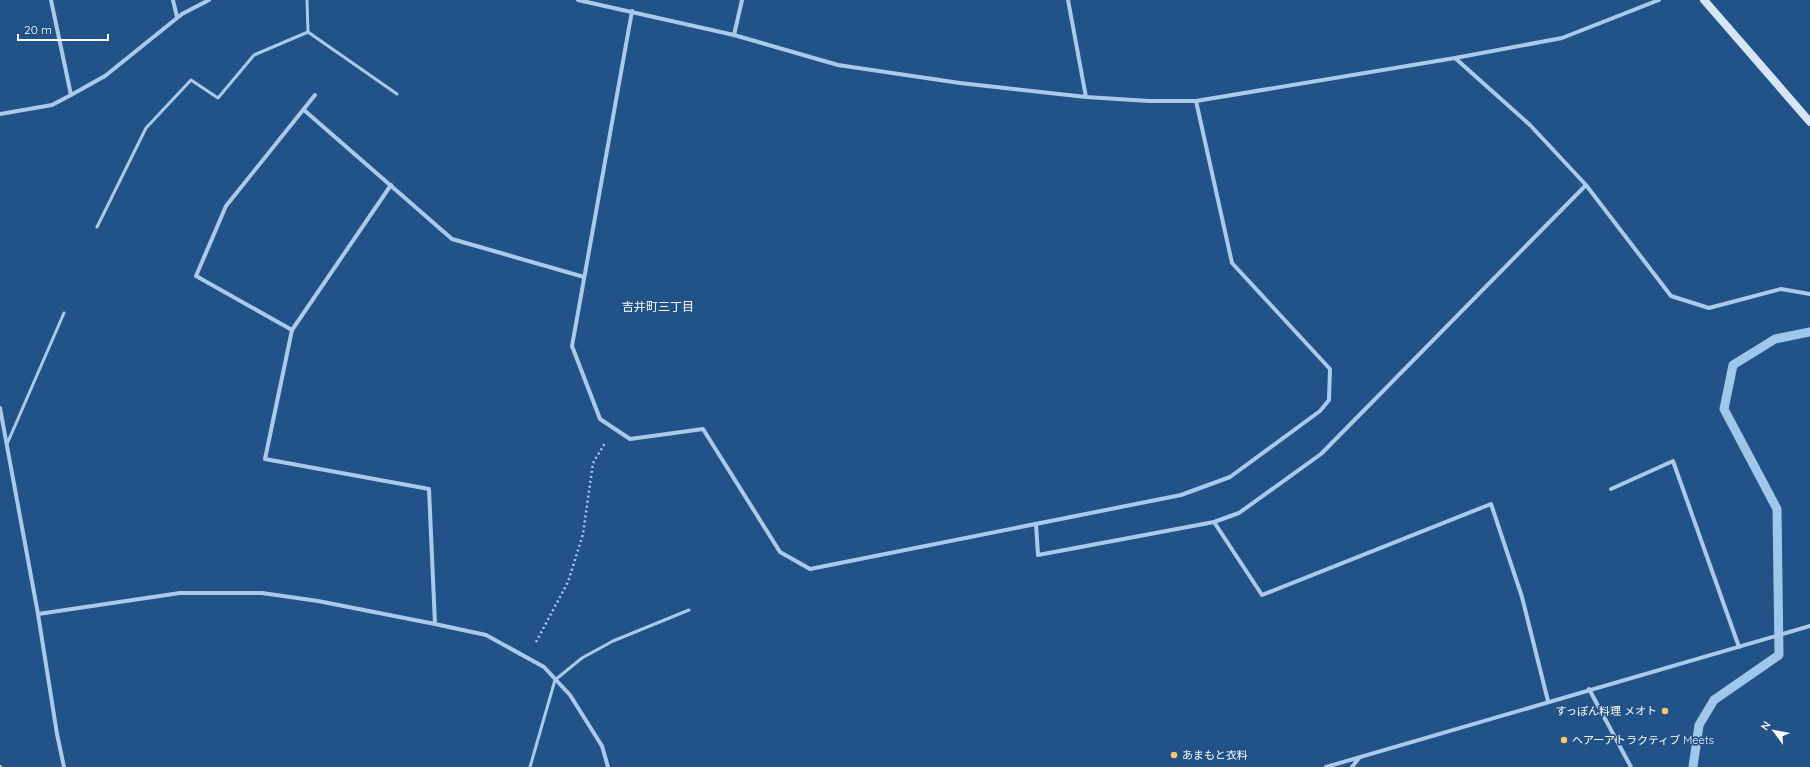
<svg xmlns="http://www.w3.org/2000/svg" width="1810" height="767" viewBox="0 0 1810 767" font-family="Quicksand,'Noto Sans JP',sans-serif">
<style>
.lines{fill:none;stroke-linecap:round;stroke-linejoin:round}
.stream{stroke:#9fc6eb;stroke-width:9}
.path{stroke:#abcaea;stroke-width:2.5;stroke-dasharray:2 3;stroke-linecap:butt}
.lane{stroke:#abcaea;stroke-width:3}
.street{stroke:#abcaea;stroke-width:4}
.secondary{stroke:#d6e6f8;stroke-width:8}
.rail{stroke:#fff;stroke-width:3;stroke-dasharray:7 3;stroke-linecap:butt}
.poi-dot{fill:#f7c96c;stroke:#215288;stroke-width:1.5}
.labels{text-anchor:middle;stroke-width:3.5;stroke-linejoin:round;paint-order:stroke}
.poi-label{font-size:11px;fill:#fff;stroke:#215288;text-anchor:start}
.neighbourhood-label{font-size:12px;fill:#fff;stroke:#215288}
</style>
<rect width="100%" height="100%" fill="#215288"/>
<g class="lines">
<!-- stream -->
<polyline class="stream" points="1693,767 1699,725 1714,700 1779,655 1777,509 1724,409 1733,365 1775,339 1810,332"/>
<!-- path -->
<polyline class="path" points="536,642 568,582 583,534 593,463 605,443"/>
<!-- lane -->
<g class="lane">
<polyline points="307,0 308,32 397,94"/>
<polyline points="97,227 146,128 191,80 218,98 254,55 308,32"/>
<polyline points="7,444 64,313"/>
<polyline points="530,767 555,680 582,658 613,641 689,610"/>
</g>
<!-- street -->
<g class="street">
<polyline points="51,0 71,95"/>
<polyline points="173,0 177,17"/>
<polyline points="578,0 734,35 838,65 960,83 1086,97 1149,101 1196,101 1455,58 1562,38 1659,0"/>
<polyline points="1068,0 1086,97"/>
<polyline points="632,11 572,346 600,419 630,439 703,429 780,552 810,569 1181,495 1230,477 1320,411 1329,400 1330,369 1232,263 1196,101"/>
<polyline points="734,35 742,0"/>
<polyline points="1455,58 1530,125 1586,185 1671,296 1709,308 1781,289 1810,294"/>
<polyline points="304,110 452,239 584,277"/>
<polyline points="0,114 52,105 71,95 105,76 182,14 209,0"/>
<polyline points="391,185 292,330 265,459 429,489 435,624 486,635 544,667 570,695 602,746 608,767"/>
<polyline points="292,330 196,276 226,206 315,95"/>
<polyline points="0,408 38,614 57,734 64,767"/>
<polyline points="1611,489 1673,461 1739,647"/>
<polyline points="1214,522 1262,595 1491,504 1522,597 1548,701"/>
<polyline points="1036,524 1038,555 1214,522 1239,513 1321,454 1586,185"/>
<polyline points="38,614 180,593 262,593 318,601 435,624"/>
<polyline points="1589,689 1631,767"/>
<polyline points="1326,767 1810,626"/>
<polyline points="1352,767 1359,758"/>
</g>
<!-- secondary -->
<polyline class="secondary" points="1704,0 1810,122"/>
<!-- rail -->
<polyline class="rail" points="0,766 1,767"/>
</g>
<!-- markers -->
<g class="poi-dot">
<circle cx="1665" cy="711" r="4"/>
<circle cx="1564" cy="740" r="4"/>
<circle cx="1174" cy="755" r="4"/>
</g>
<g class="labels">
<!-- poi labels -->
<g class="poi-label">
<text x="1657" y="715" text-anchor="end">すっぽん料理 メオト</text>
<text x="1572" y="744">ヘアーアトラクティブ Meets</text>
<text x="1182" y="759">あまもと衣料</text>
</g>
<!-- neighbourhood labels -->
<g class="neighbourhood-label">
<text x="658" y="311">吉井町三丁目</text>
</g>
</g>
<!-- north arrow -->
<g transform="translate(1774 731) rotate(302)" stroke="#215288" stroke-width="3" paint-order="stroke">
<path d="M0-3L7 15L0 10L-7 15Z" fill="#ffffff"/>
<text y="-6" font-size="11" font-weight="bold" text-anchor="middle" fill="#ffffff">N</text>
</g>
<!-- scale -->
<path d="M18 34v6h90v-6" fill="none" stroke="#ffffff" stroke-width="2"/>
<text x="24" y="34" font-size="12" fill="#ffffff" stroke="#215288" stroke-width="3" paint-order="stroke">20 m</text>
</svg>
